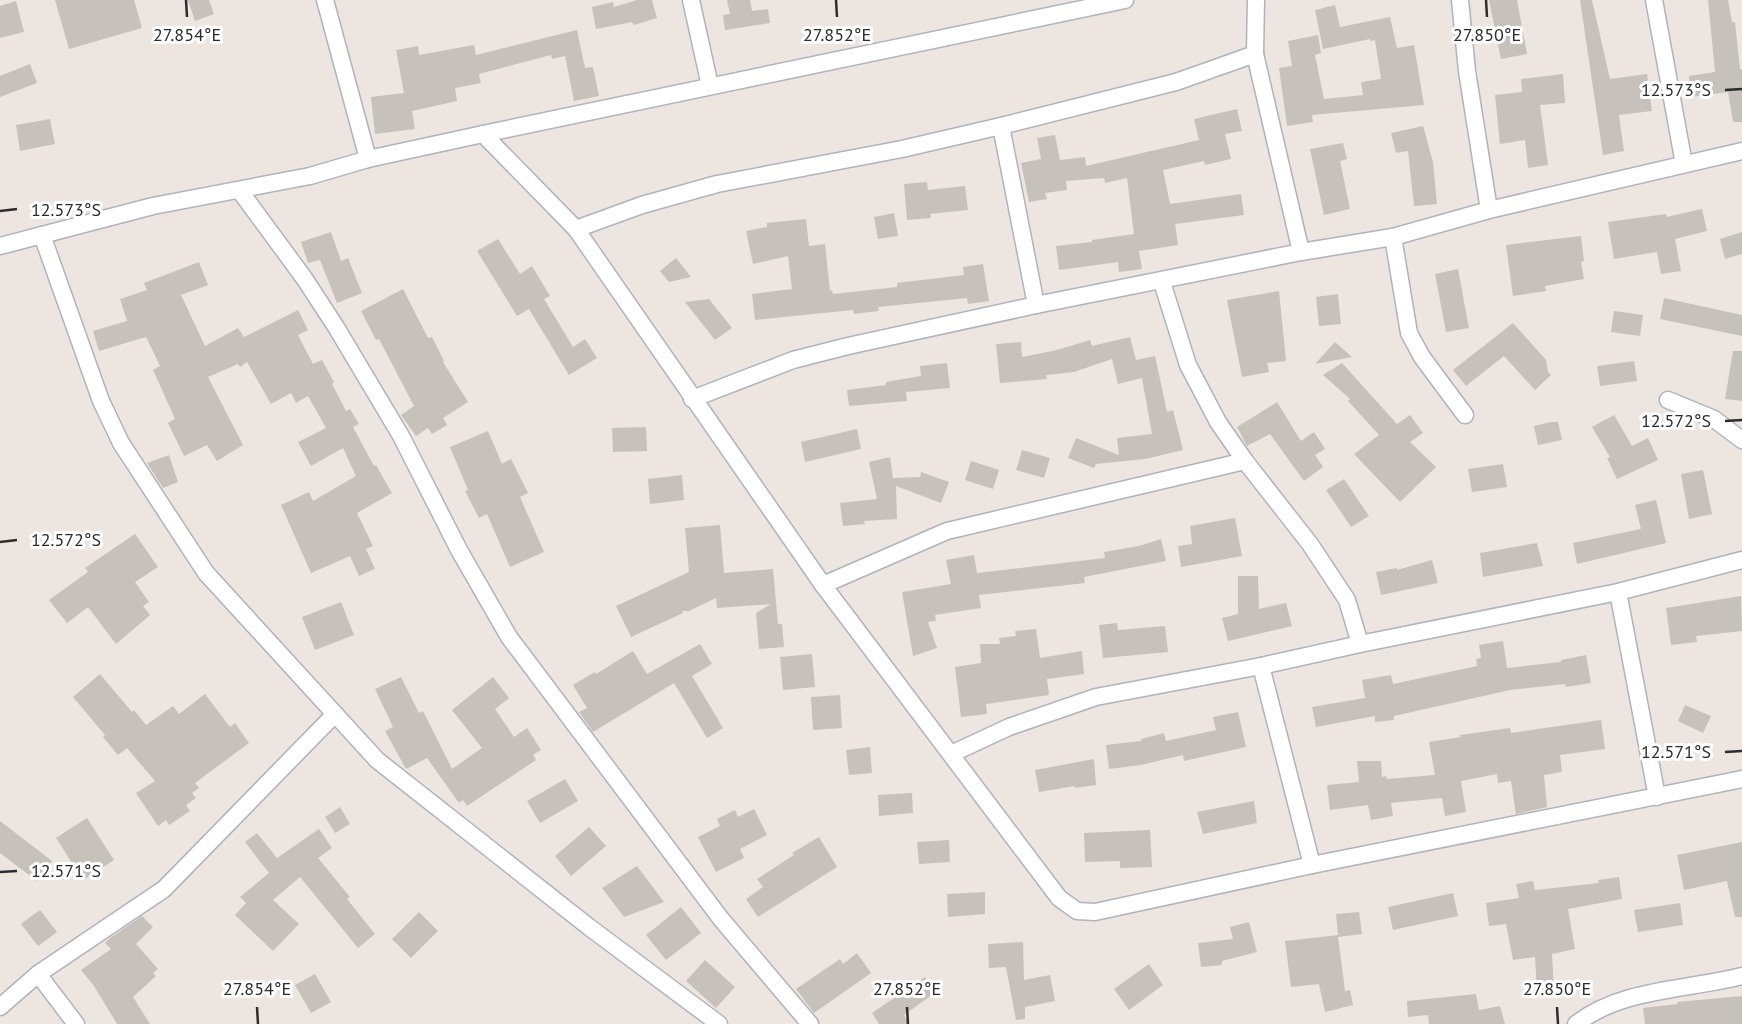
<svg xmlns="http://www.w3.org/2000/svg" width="1742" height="1024" viewBox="0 0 1742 1024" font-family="'PT Sans',sans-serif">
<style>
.building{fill:#c6c1bb}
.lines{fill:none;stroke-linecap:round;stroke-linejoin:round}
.minor-casing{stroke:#b0b3bc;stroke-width:19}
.minor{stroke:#fff;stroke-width:16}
.ticks{fill:none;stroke:#2c2c2c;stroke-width:2.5}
.ticks-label{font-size:18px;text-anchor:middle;fill:#2c2c2c;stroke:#fff;stroke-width:6;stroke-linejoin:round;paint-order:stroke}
</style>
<rect width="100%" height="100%" fill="#ede6e0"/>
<!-- building -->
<g class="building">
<polygon points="55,0 134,0 142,28 69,49"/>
<polygon points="188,0 209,0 214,14 195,21"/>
<polygon points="637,0 652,0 657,18 634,25 632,22 596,29 592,7 613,2 614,7"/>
<polygon points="727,0 750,0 752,11 768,9 770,23 725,30 723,15 730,14"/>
<polygon points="1489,0 1517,0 1527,54 1501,59"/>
<polygon points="1580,0 1592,0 1610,79 1647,74 1652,111 1619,115 1624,151 1603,155"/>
<polygon points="1708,0 1728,0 1732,22 1735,22 1740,69 1742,69 1742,122 1733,122 1728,92 1691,97 1689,76 1715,72"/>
<polygon points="16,1 24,32 0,38 0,6"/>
<polygon points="1335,5 1340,27 1390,17 1397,48 1414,45 1424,105 1312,115 1313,122 1287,126 1279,68 1292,66 1288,41 1318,35 1321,53 1315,55 1324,99 1363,95 1361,82 1381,79 1375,40 1370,41 1370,39 1323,49 1315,10"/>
<polygon points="577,30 585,68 593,67 599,96 574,101 565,56 552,59 551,55 479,74 481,83 455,88 457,101 412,111 415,129 375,134 371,97 404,93 396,50 418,46 419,55 474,45 476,55"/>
<polygon points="30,64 37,83 0,97 0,76"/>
<polygon points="1563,74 1565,103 1540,105 1548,165 1528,168 1525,140 1500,144 1495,95 1522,92 1521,79"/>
<polygon points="1237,109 1242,131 1225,134 1231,159 1205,165 1204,161 1163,170 1170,204 1241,194 1244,215 1175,224 1178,245 1139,251 1142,269 1119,272 1118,262 1059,270 1056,246 1092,242 1092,240 1134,234 1127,178 1105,183 1104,178 1066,181 1067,190 1045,193 1047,199 1029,202 1021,163 1041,159 1037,138 1055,135 1060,160 1085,157 1086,166 1199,140 1194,119"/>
<polygon points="50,119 55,144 20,151 16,125"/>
<polygon points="1423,126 1433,162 1437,204 1414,206 1408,151 1396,153 1391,133"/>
<polygon points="1343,143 1347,159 1340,161 1350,209 1324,215 1310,149"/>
<polygon points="927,182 928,190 965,186 968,210 930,214 931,218 907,220 904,184"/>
<polygon points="1702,209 1707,231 1675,239 1681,271 1661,274 1657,252 1614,259 1608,222 1666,214 1666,217"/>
<polygon points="894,213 898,236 878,239 874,217"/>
<polygon points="806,219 809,246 825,244 830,291 832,290 833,294 897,287 897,283 964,275 963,267 983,264 989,301 968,304 967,298 878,307 879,311 854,314 853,310 755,320 752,294 792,289 788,256 753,264 746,231 767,227 767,223"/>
<polygon points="331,232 341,261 348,258 362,293 337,303 320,260 308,263 301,242"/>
<polygon points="1742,232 1742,254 1725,259 1720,239"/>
<polygon points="1581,236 1584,261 1581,262 1584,279 1545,286 1546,291 1513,296 1506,245"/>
<polygon points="498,239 520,274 532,266 550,296 544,299 573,347 585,339 597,358 569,375 529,309 517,316 477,251"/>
<polygon points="676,258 691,277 669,282 660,271"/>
<polygon points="199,262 208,285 181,295 205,346 238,328 244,337 298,310 308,330 298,335 313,364 322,360 334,382 332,384 346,411 350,409 359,424 353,427 374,466 376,465 392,493 357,513 373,546 366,549 375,569 359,576 350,556 311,573 281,505 309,492 313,501 356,476 343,448 311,466 298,442 326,428 308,396 296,403 291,393 271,404 247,362 240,367 238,364 208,377 243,445 217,461 207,445 184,456 168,423 175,419 153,370 160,366 146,337 99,351 93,331 127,321 120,299 147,290 144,283"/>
<polygon points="1458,269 1469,328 1446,332 1435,274"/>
<polygon points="403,289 428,338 432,337 444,361 443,362 468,402 443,418 447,425 432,434 428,428 416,436 401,415 414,406 379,339 376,340 361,311"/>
<polygon points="1279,291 1286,361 1267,363 1269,372 1242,377 1227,300"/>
<polygon points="1338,294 1341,324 1319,326 1316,297"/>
<polygon points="1664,298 1742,315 1742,336 1660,319"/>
<polygon points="709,299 732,328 715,340 685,302"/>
<polygon points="1614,311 1643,315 1640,336 1611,332"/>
<polygon points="1513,323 1546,360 1548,372 1551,375 1535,390 1504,356 1466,386 1453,370"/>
<polygon points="1130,337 1136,360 1155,356 1167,412 1173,410 1183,450 1145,459 1096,464 1094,468 1068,458 1076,438 1119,455 1117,438 1152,434 1142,378 1118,384 1112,359 1074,372 1046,375 1047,379 1000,383 996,344 1021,342 1022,357 1057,350 1090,340 1092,346"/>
<polygon points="1335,342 1352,357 1315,364"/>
<polygon points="1733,351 1742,351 1742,401 1725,399"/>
<polygon points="1634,361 1637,381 1600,386 1597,366"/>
<polygon points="947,363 950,388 906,392 907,401 849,406 847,390 886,385 886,382 921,376 920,366"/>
<polygon points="1342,363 1397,424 1410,415 1423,433 1410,442 1436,467 1400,502 1354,454 1379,435 1348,401 1350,399 1323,375"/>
<polygon points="1277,402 1301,441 1314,432 1325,449 1315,455 1323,467 1304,481 1270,434 1247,446 1237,427"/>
<polygon points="1614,415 1632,446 1648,438 1658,460 1617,479 1607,458 1610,457 1592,427"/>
<polygon points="1551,422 1558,422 1562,440 1538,445 1534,426"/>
<polygon points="646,427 647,451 613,452 612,428"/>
<polygon points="857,429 861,449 805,462 801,442"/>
<polygon points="488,431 502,464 511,459 528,493 520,497 544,552 510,567 487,514 479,518 465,491 468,490 450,447"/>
<polygon points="1022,450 1050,458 1044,478 1016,470"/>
<polygon points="169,455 178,482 163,488 147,463"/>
<polygon points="890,457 893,478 920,477 921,472 949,482 941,503 896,486 897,519 864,521 865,524 843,526 840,503 877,499 869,462"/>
<polygon points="971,461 999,470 993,489 965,480"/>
<polygon points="1503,464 1507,487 1472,492 1468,469"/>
<polygon points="1703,470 1712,514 1689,519 1681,474"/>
<polygon points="682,475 684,500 650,504 648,479"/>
<polygon points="1344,479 1369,516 1351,527 1326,490"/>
<polygon points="1656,500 1666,543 1577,564 1573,543 1641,529 1635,505"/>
<polygon points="1235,518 1242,556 1181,567 1178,546 1192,544 1190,526"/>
<polygon points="720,525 724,573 773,569 778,624 782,624 784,647 759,649 756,613 771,604 717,608 716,598 689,611 682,611 683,613 631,637 616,606 689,572 685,528"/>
<polygon points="135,534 158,567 135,582 149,602 143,606 150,615 116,644 88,607 67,623 49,600 88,572 85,568"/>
<polygon points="1161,539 1166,561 1084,577 1085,583 979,595 981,608 935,615 936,621 928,622 937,648 913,656 902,592 951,584 946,560 974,555 977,573 1105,558 1104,552 1139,546"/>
<polygon points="1537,543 1543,566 1483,577 1480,553"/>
<polygon points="1432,560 1438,583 1381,595 1376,572 1397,568 1397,570"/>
<polygon points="1238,576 1258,576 1259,609 1286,603 1292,626 1228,641 1222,618 1238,614"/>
<polygon points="1741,596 1742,631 1696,636 1697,642 1671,645 1666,608"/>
<polygon points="341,602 354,635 315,650 302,617"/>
<polygon points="1117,623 1118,630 1165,626 1168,652 1103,658 1099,625"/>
<polygon points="1036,629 1040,658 1082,651 1084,674 1047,679 1049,695 986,704 987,714 961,717 955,667 981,663 980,644 1000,644 999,638 1016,636 1015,631"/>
<polygon points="1503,641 1507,668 1561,662 1561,660 1586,655 1591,683 1566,687 1565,684 1510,690 1394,716 1394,720 1375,722 1375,716 1316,727 1312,707 1365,698 1362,680 1391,675 1393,684 1477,666 1476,659 1481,658 1479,645"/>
<polygon points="700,644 712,664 692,676 723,728 707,738 674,683 593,732 579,712 587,708 573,685 595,672 596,674 633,651 647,674"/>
<polygon points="812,654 815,687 783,690 780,657"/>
<polygon points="100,674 132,712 134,710 146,725 173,706 179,714 205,694 230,727 235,723 249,743 195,783 199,788 192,793 196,798 186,805 190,811 169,825 166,820 158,826 136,793 155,781 127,748 118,755 103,737 105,735 73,697"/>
<polygon points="401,677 419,713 423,711 452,769 482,748 452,710 493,677 509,698 495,709 514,737 527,728 541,750 533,755 536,760 467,806 463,800 459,803 427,758 406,769 385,731 393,727 375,689"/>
<polygon points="840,695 842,728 813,730 811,697"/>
<polygon points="1685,705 1711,716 1703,733 1678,721"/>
<polygon points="1238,712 1246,747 1184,761 1183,755 1141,765 1109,769 1106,745 1141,741 1141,739 1164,733 1166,741 1216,730 1213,717"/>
<polygon points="1601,720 1605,749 1560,755 1562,772 1544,775 1547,807 1516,814 1511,781 1498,783 1497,774 1461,781 1466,812 1445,816 1442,798 1391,803 1393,816 1371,820 1368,805 1330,810 1327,785 1359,782 1357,761 1381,761 1382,777 1386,776 1387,779 1435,775 1429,742 1461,737 1460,735 1510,728 1511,733"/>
<polygon points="870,747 872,773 849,775 846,750"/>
<polygon points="1094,759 1096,785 1075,788 1075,786 1039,792 1035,770"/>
<polygon points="565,779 578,801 540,823 527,801"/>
<polygon points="912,793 913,813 879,816 878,795"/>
<polygon points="1254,801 1257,823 1203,834 1197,812"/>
<polygon points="340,807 350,824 335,833 325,817"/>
<polygon points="754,809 767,835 740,849 744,858 716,872 698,837 720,826 717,819 735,810 738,817"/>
<polygon points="87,818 114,860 83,880 56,838"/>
<polygon points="0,821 52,861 37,881 0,853"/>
<polygon points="589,827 606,846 571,876 555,856"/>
<polygon points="319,829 332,848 318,858 350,897 347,899 375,934 358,948 300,877 273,900 299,924 273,951 235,915 246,903 240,897 269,873 245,842 257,833 277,858"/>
<polygon points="1150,830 1152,867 1120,868 1120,861 1085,862 1084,833"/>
<polygon points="819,837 837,867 758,917 746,899 763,887 757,879 794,855 792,853"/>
<polygon points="949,840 950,862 919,864 917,842"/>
<polygon points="1742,842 1742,917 1735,917 1727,881 1684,890 1677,855"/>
<polygon points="637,866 664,902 624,917 602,888"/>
<polygon points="1619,877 1622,899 1568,909 1575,949 1552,954 1554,989 1537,991 1535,957 1513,960 1506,924 1489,926 1486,903 1519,898 1516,884 1533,881 1535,890 1599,883 1598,880"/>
<polygon points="985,892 985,914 948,917 947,894"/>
<polygon points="1453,893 1458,916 1393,930 1388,907"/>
<polygon points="1680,903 1683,925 1638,932 1634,910"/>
<polygon points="681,907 701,933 666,960 646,935"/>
<polygon points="40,910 57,932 38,946 21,924"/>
<polygon points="419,912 438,931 411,958 392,939"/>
<polygon points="1359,912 1362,934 1338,937 1345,991 1350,990 1353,1005 1325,1012 1319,984 1291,987 1285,941 1338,935 1336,914"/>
<polygon points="142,916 153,927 136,944 158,969 153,973 156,976 133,997 150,1024 117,1024 94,986 81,970 111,949 105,943 109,939"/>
<polygon points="1249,922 1257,952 1222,961 1222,965 1201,967 1198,943 1233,939 1230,927"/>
<polygon points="1023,942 1024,980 1050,975 1055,1001 1025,1007 1025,1019 1016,1020 1006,967 989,968 988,944"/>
<polygon points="857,953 871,973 814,1013 796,989 840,959 843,964"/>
<polygon points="705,960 735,987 716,1008 686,981"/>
<polygon points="1149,964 1163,985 1129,1010 1114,989"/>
<polygon points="315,974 331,1002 311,1013 295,985"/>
<polygon points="925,977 936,992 904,1015 909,1024 879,1024 872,1013"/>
<polygon points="1476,994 1479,1010 1500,1006 1505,1024 1429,1024 1428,1015 1408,1017 1407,1001"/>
<polygon points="1742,996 1742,1024 1645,1024 1643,1008 1678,1004 1677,1002"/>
</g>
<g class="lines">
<defs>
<g id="minor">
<polyline points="325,0 368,159"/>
<polyline points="691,0 710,86"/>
<polyline points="1256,0 1255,54 1301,252"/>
<polyline points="1460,0 1467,71 1489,210"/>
<polyline points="1654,0 1684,164"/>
<polyline points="1001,126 1036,305"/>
<polyline points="483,134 576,229 823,585 1059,898 1077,911 1095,912 1312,865 1742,779"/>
<polyline points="240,191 304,278 336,327 401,436 459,550 509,637 721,919 810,1024"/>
<polyline points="576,229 642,205 717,184 902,149 1001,126 1176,82 1255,54"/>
<polyline points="42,235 101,401 121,443 206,573 377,760 589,927 719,1024"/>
<polyline points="1393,237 1409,333 1422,357 1465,415"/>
<polyline points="0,246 153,206 310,176 368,159 483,134 1125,0"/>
<polyline points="1162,282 1188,365 1218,422 1245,461"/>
<polyline points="692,399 793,360 848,346 1036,305 1301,252 1393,237 1489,210 1742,151"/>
<polyline points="1668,400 1714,419 1742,440"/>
<polyline points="823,585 947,531 1245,461 1310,544 1347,600 1360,644"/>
<polyline points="1618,592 1657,797"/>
<polyline points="1261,666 1312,865"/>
<polyline points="951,754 1009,727 1096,697 1261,666 1360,644 1618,592 1742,560"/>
<polyline points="0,1007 38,974"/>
<polyline points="76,1024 38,974 164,889 335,714"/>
<path d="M1576,1024c46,-36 112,-34 166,-48"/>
</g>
</defs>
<!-- minor casing -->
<use href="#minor" class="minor-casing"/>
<!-- minor -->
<use href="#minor" class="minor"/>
</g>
<!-- ticks -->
<path class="ticks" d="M186,0l1,17M836,0l1,17M1486,0l1,17M1725,90l17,-1M0,211l17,-2M1725,421l17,-1M0,542l17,-2M1725,752l17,-1M0,872l17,-1M257,1007l1,17M907,1007l1,17M1557,1007l1,17"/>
<g class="ticks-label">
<text x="187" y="41">27.854°E</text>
<text x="837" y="41">27.852°E</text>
<text x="1487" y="41">27.850°E</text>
<text x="1676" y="96">12.573°S</text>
<text x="66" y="216">12.573°S</text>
<text x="1676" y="427">12.572°S</text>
<text x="66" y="546">12.572°S</text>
<text x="1676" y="758">12.571°S</text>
<text x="66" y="877">12.571°S</text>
<text x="257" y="995">27.854°E</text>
<text x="907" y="995">27.852°E</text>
<text x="1557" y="995">27.850°E</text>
</g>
</svg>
